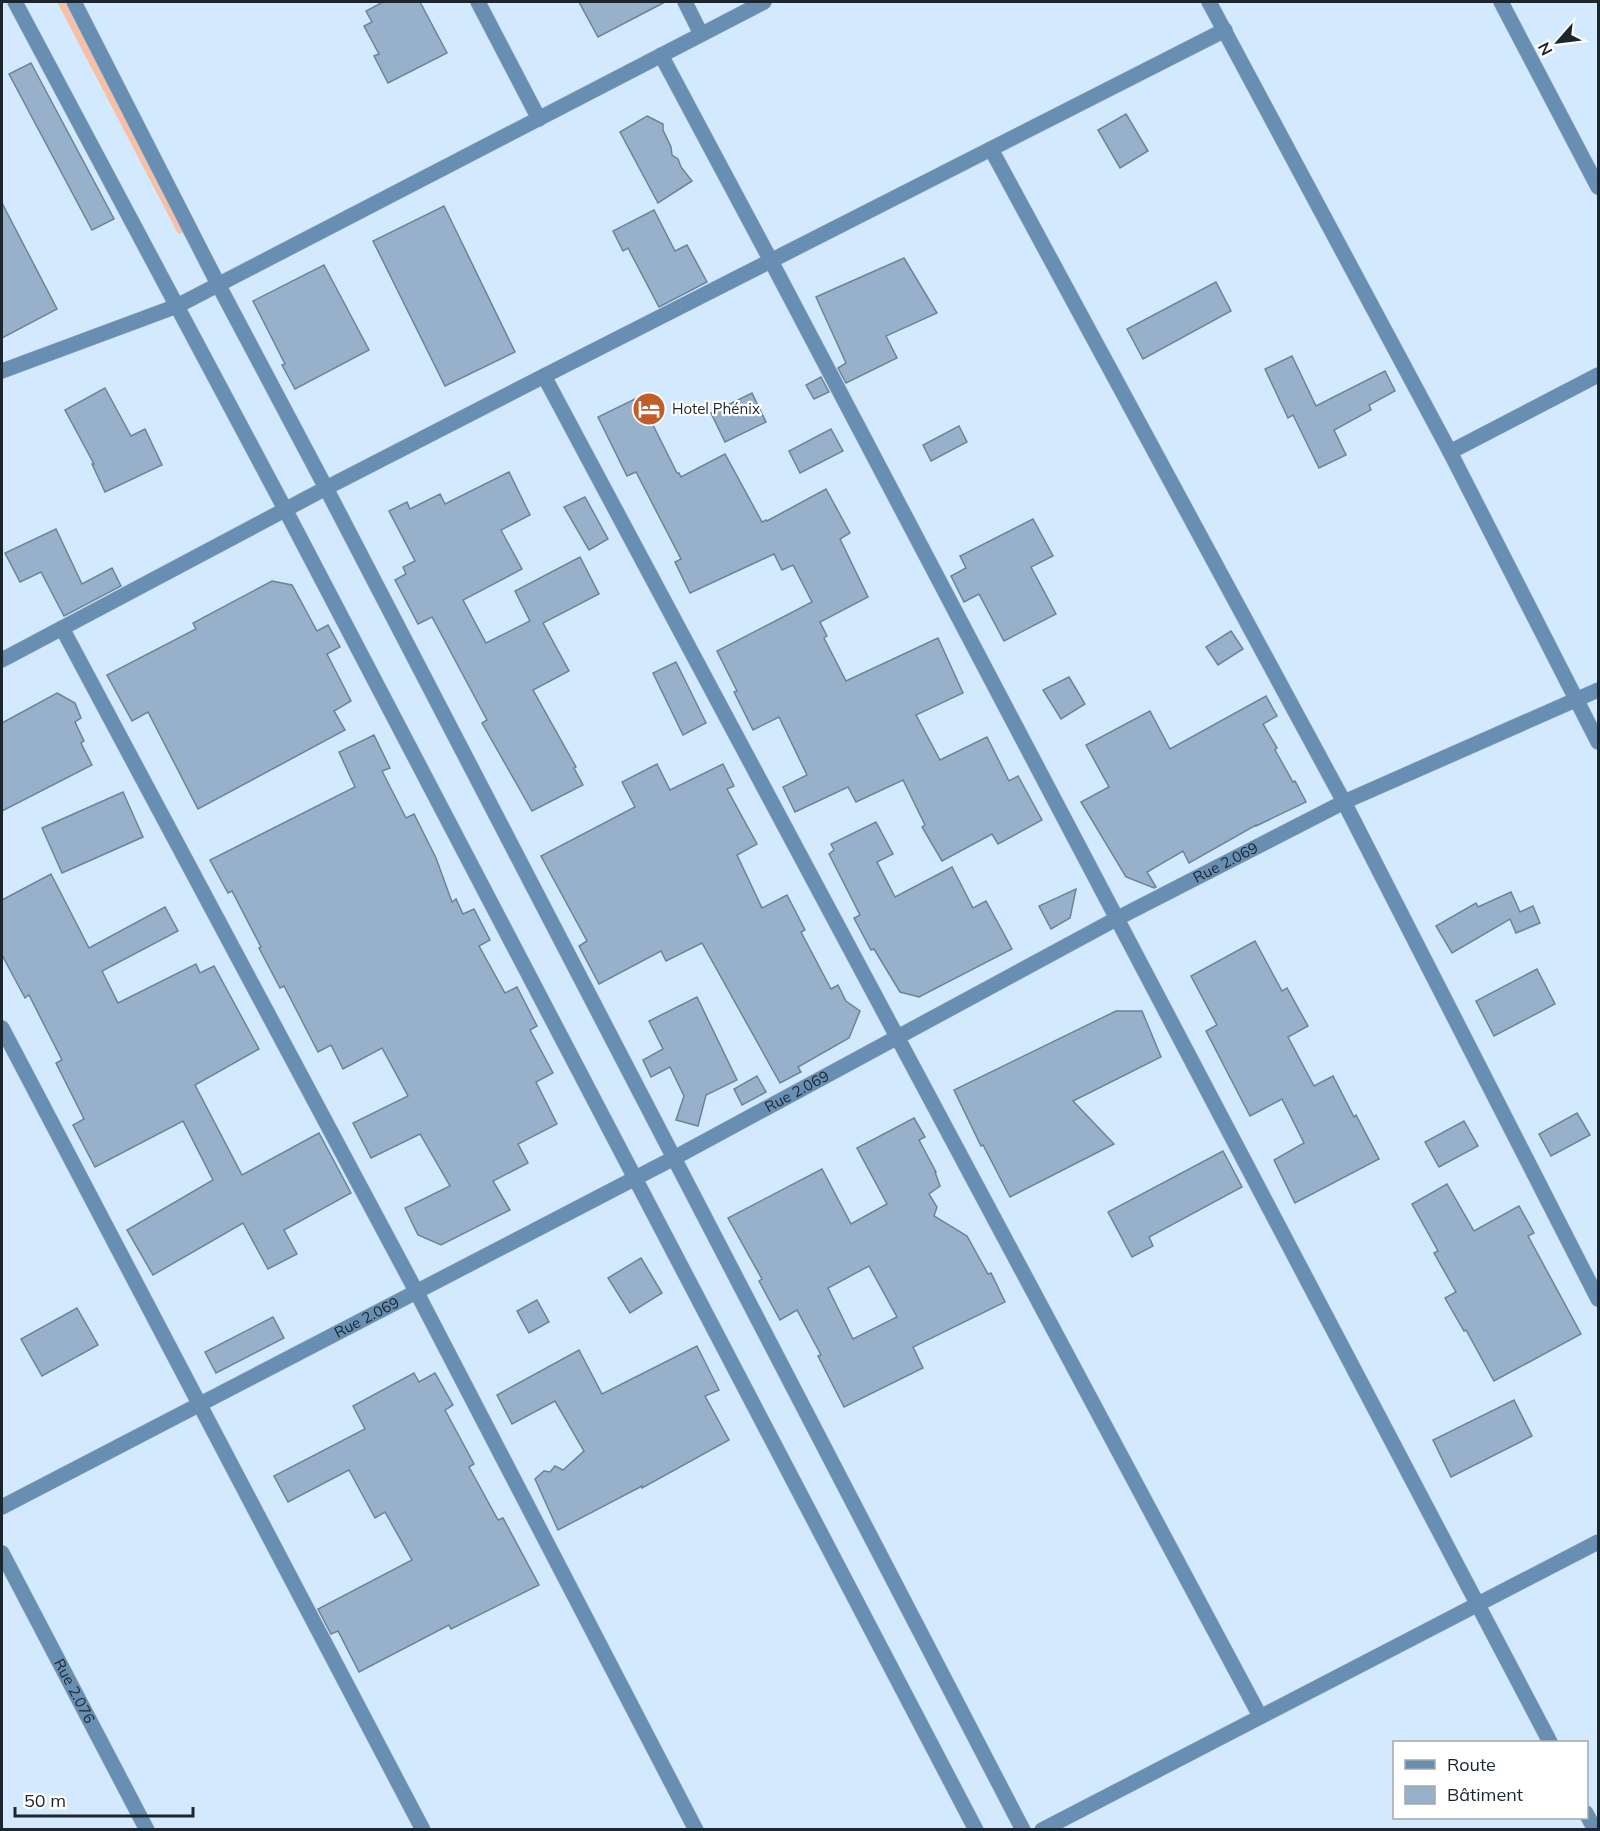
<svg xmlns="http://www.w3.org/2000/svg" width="1600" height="1831" viewBox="0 0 1600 1831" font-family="Mulish,sans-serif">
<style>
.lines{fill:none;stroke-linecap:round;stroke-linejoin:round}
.stream{stroke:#f7bfa6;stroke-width:7}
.building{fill:#96b1c9;stroke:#6b849b;stroke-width:1.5;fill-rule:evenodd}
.minor-casing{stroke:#b2c6d8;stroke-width:16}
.minor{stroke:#688fb2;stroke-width:15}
.labels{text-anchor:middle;stroke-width:4.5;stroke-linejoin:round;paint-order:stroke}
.poi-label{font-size:15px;fill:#1c262f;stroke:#fff;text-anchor:start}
.street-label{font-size:15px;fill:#1c262f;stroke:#fff}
</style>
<rect width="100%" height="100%" fill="#d3e9fd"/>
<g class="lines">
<!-- stream -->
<polyline class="stream" points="61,2 180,230"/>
</g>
<!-- building -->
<g class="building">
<polygon points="383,2 420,2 447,53 388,83 374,56 379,54 364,26 372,22 366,11"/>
<polygon points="579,2 665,2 598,37"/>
<polygon points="31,63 114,219 92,230 9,74"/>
<polygon points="1126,114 1148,151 1120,168 1098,130"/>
<polygon points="647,116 663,124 663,130 671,147 672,155 678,159 681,167 692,181 658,203 620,132"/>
<polygon points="2,203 57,309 2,338"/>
<polygon points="444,206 515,352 445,386 373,241"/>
<polygon points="654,210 675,251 687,245 707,282 659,307 628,248 623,251 613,231"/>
<polygon points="904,258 937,313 886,336 897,358 846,383 838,368 846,363 816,297"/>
<polygon points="324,265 369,350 295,389 282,365 285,364 253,301"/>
<polygon points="1216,282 1231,311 1143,359 1127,329"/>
<polygon points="1292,356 1316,406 1385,371 1395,391 1369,405 1371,410 1334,430 1346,455 1319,468 1293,415 1288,418 1265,369"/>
<polygon points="821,377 829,392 814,399 806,385"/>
<polygon points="105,388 131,436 145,429 162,465 105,492 92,464 94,464 65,410"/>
<polygon points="752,393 766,422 725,442 711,413"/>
<polygon points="639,397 677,473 679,473 681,477 725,454 762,522 766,520 767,521 826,489 850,533 840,539 868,597 820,622 827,636 824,638 846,681 938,638 963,693 916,715 940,760 987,737 1009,781 1018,776 1042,820 998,844 992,834 942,861 922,827 925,825 903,780 856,802 848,787 795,812 783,787 807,775 779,717 753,730 734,692 737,691 717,651 812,602 793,565 782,570 774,554 690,593 675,562 681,559 636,472 627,476 598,417"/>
<polygon points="959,426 967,442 931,461 923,445"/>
<polygon points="831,429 843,451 800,473 789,451"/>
<polygon points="509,472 530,515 501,530 522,569 463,600 486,643 530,621 515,591 580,557 599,594 543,623 569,671 533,690 576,767 574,768 583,785 532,811 482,723 487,720 432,617 418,624 395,580 406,574 403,567 415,561 389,511 407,502 410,509 440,494 445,504"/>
<polygon points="585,497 608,539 589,550 564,507"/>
<polygon points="1033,519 1053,556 1031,567 1056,614 1004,641 979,594 964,602 951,576 966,568 960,556"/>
<polygon points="56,529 82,584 112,568 121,586 64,616 41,572 20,582 5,553"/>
<polygon points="272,581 292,585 317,631 328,625 340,647 327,654 351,701 334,711 345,730 198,809 148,712 132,721 107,675 196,629 193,623"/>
<polygon points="1231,631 1243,649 1218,665 1206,647"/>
<polygon points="676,662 706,723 683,735 653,673"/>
<polygon points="1069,677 1085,704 1061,719 1043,690"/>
<polygon points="57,693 75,703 81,718 75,722 84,741 81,743 92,765 2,811 2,723"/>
<polygon points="1266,696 1277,716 1263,724 1277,748 1275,750 1293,782 1295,781 1306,802 1256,826 1256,825 1189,863 1183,851 1147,872 1156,887 1154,888 1126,877 1081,802 1109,787 1086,745 1150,711 1170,749"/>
<polygon points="374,735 390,768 382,771 406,818 414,814 436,858 452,902 456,899 463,914 474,909 490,940 479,946 505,993 517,987 537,1026 530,1030 553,1073 536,1082 557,1124 518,1144 528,1163 493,1181 510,1210 441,1245 418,1235 405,1208 450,1186 420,1134 371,1158 353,1123 408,1096 382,1048 343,1069 331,1045 318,1052 284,986 280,988 259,948 261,947 232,891 228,893 210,860 355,787 339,752"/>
<polygon points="657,764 670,790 723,764 734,786 727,789 757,844 737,855 762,908 787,895 805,930 801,932 831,989 838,985 846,1001 860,1011 849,1038 798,1067 801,1072 780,1083 702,943 666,961 661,951 599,984 579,946 587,941 541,856 635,807 622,782"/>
<polygon points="123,792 143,837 62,873 42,828"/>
<polygon points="876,822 893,854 877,862 895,897 952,867 973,908 986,901 1012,949 919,997 900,992 874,949 871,950 854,918 860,915 829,854 834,850 831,844"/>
<polygon points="51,874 89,948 165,907 178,931 102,971 118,1003 196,964 200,973 214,966 259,1049 195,1085 242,1175 319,1133 351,1193 284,1230 297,1254 268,1269 243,1223 153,1275 127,1230 213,1180 183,1121 95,1167 73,1125 84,1119 56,1063 62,1060 29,995 25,998 2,955 2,900"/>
<polygon points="1076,889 1070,918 1051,929 1039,906"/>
<polygon points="1511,892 1520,912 1533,906 1540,923 1516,933 1510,919 1452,953 1436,926 1476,903 1478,907"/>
<polygon points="1255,941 1282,991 1287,988 1308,1026 1288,1037 1314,1086 1333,1076 1354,1117 1356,1115 1379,1159 1295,1203 1274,1160 1304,1143 1282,1099 1250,1116 1206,1031 1217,1025 1191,976"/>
<polygon points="1537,969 1555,1004 1494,1036 1476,1001"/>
<polygon points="697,997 737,1080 706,1095 698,1126 676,1120 684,1096 670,1067 651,1077 643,1060 663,1049 649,1021"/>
<polygon points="1116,1011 1142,1011 1161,1057 1073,1101 1114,1144 1010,1197 983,1145 981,1146 954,1090"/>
<polygon points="757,1076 766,1092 742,1105 734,1089"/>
<polygon points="1577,1113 1590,1135 1551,1156 1539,1134"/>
<path d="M914,1118l11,19 -6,3 17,32h-1l5,14 -11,8 8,13 -3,9 33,20 21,38 3,-1 14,29 -92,45 10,21 -79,39 -26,-51 3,-1 -24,-45 -17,10 -21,-39 3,-2 -34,-61 94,-49 29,55 36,-20 -30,-56zM869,1266l28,51 -44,22 -25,-51z"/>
<polygon points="1464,1121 1478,1146 1439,1167 1425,1142"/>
<polygon points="1223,1151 1242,1187 1149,1237 1153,1246 1132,1257 1108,1212"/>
<polygon points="1447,1184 1474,1231 1519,1206 1534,1233 1528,1236 1581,1334 1494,1381 1466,1330 1464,1331 1445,1298 1456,1292 1434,1253 1438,1251 1412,1204"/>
<polygon points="641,1258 662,1293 630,1313 608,1278"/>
<polygon points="537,1300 549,1322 529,1333 517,1311"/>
<polygon points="77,1308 98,1345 42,1376 21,1339"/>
<polygon points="273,1317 284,1338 216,1373 205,1352"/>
<polygon points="697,1346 719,1390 705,1396 729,1440 642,1488 642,1486 558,1530 535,1479 544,1471 550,1472 555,1466 563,1470 584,1451 555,1401 512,1424 497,1395 579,1350 602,1394"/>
<polygon points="414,1373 419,1382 435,1373 453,1405 445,1410 474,1464 469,1467 498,1520 503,1518 539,1585 451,1629 449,1625 359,1672 338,1631 331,1634 318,1609 412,1560 385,1512 375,1518 349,1470 288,1502 274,1476 365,1429 353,1406"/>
<polygon points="1514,1400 1532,1436 1451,1477 1433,1440"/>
</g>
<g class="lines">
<defs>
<g id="minor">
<polyline points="15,2 286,511 976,1830"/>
<polyline points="74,2 219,286 326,488 1023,1830"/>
<polyline points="478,2 539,119"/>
<polyline points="685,2 701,34"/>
<polyline points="1209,2 1450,452 1598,742"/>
<polyline points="1501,2 1598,187"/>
<polyline points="661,55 771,261 1550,1742"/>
<polyline points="991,149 1344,802 1598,1299"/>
<polyline points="2,371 177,306 764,2"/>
<polyline points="544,376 1260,1716"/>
<polyline points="1450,452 1598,375"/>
<polyline points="62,628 416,1291 696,1830"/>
<polyline points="2,660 326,488 544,376 1225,30"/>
<polyline points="2,1028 423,1830"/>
<path id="s1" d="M2,1507l672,-349 442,-239 228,-117 254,-112"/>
<path id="s2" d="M2,1553l145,277"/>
<polyline points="1586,1813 1595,1830"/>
<polyline points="1042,1830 1598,1542"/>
</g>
</defs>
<!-- minor casing -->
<use href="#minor" class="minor-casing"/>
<!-- minor -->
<use href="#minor" class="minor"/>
</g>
<!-- icons -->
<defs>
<symbol id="hotel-disc" viewBox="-11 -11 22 22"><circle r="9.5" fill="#c25d2a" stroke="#fff"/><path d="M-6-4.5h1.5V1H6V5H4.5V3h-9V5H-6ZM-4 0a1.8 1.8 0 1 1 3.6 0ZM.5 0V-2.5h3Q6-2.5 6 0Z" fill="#fff"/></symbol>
</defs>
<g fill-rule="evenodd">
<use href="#hotel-disc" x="630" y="390" width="38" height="38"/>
</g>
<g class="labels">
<!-- poi labels -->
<g class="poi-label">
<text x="672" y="414">Hotel Phénix</text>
</g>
<!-- street labels -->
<g class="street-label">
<text dy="5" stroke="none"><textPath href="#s1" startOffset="1383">Rue 2.069</textPath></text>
<text dy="5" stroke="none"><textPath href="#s1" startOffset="897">Rue 2.069</textPath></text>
<text dy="5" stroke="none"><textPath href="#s1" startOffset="411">Rue 2.069</textPath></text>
<text dy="5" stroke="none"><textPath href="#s2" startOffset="156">Rue 2.076</textPath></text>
</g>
</g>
<!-- border -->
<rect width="1600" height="1831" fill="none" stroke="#1c262f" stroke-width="6"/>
<!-- legend -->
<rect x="1393" y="1741" width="195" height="78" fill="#ffffff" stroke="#a4a8ac" stroke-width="1.5"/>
<rect x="1405" y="1760" width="30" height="9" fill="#688fb2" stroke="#a4a8ac" stroke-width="1.5"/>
<text x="1447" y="1771" font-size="18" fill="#1c262f">Route</text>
<rect x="1405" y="1786" width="30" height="18" fill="#96b1c9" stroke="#a4a8ac" stroke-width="1.5"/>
<text x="1447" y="1801" font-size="18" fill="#1c262f">Bâtiment</text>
<!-- north arrow -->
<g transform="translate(1558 42) rotate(242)" stroke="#ffffff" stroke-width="4.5" paint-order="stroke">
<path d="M0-4.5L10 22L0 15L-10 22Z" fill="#1c262f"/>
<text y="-9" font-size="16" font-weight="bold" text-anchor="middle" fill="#1c262f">N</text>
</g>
<!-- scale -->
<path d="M15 1807v9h178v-9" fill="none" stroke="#1c262f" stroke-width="3"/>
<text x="24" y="1807" font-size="18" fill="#1c262f" stroke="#ffffff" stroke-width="4.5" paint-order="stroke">50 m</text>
</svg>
